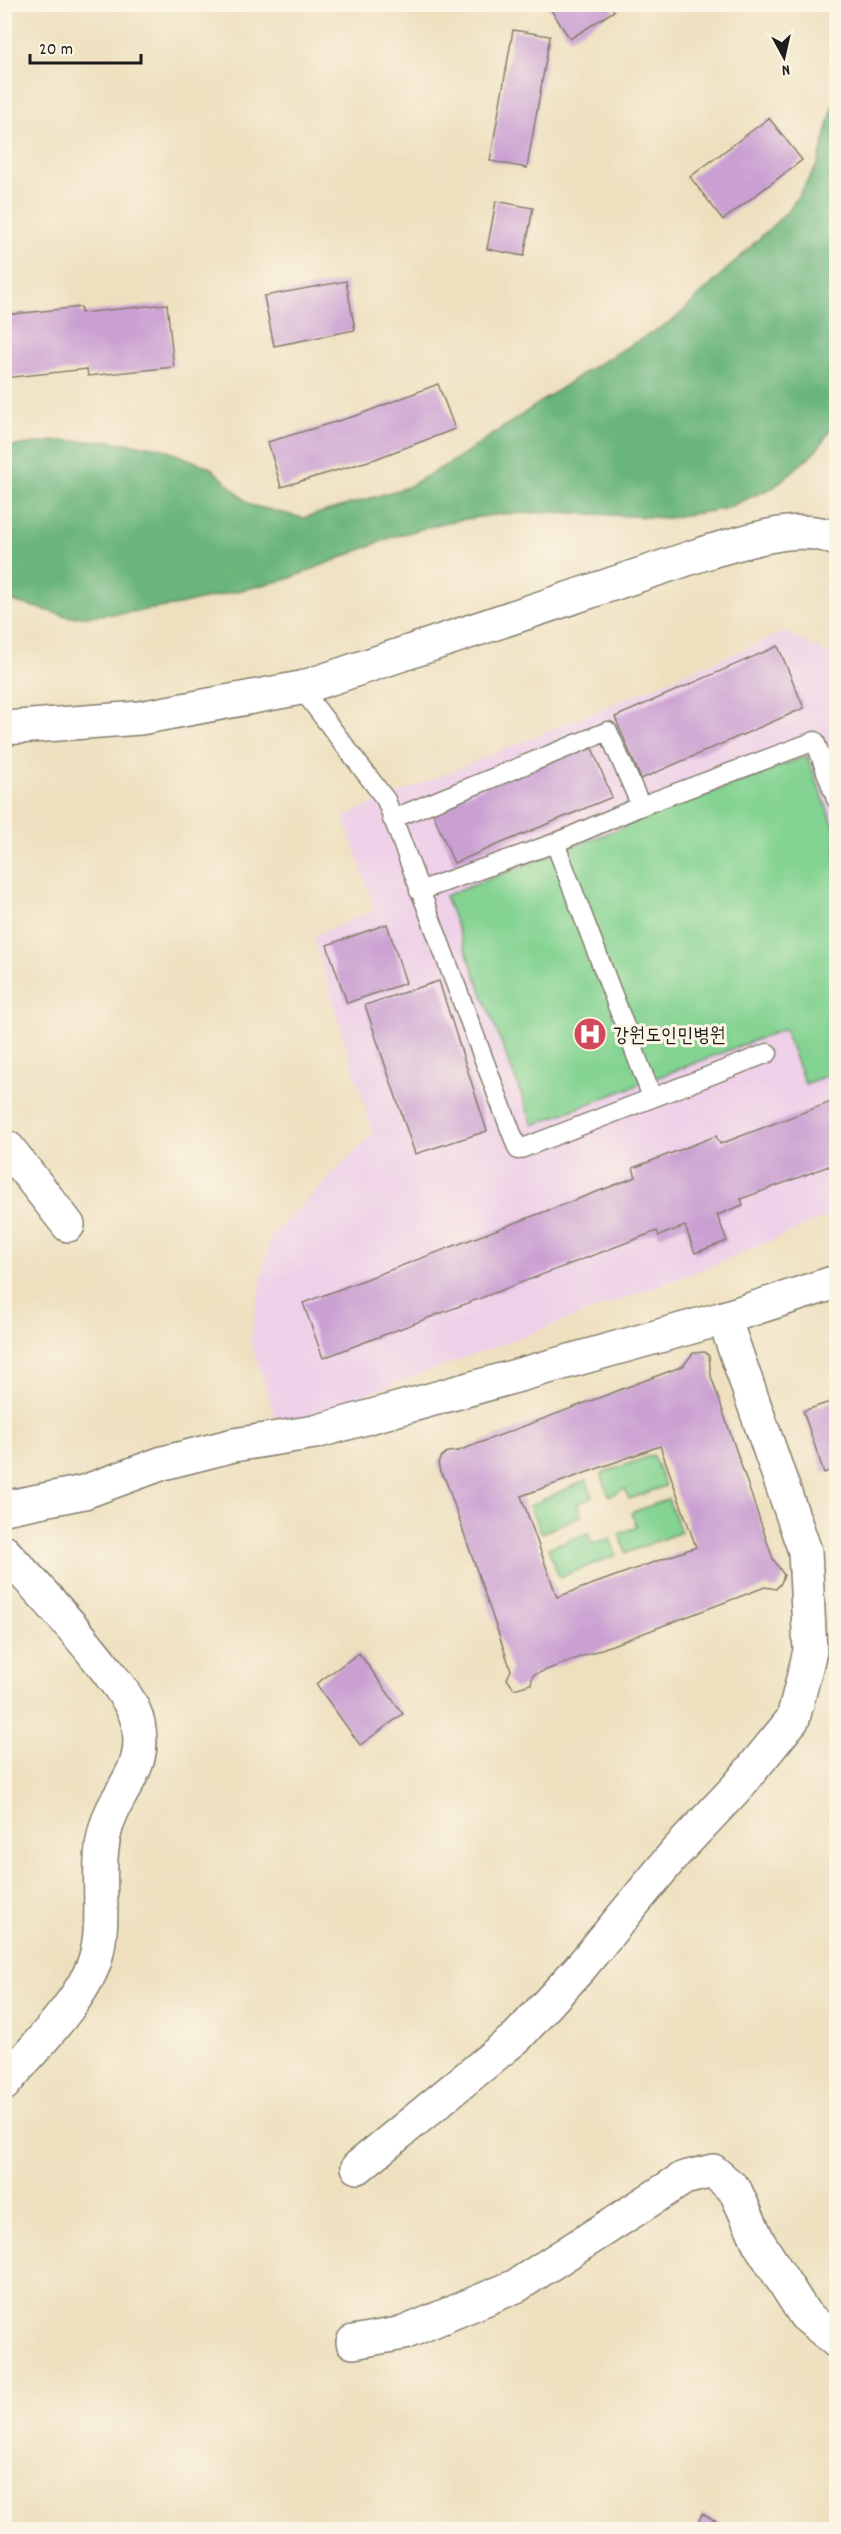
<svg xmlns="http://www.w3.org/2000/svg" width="841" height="2534" viewBox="0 0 841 2534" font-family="Dekko,'Poor Story',sans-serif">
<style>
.built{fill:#eed0e8}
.green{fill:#84d392;stroke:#507857;stroke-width:1.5}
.forest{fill:#6bb57c;stroke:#44684c;stroke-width:1.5}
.building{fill:#caa0d2;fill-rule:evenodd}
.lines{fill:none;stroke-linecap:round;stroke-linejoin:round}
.lane-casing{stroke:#857e6e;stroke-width:21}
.street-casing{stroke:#857e6e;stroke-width:36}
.lane{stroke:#fff;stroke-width:18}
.street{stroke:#fff;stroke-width:33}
.labels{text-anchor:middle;stroke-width:6;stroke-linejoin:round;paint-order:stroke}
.poi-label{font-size:20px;fill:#1c1c1c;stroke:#fcf5e5;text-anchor:start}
</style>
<rect width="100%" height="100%" fill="#fcf5e5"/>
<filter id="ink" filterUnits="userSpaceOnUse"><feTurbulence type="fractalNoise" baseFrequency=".0167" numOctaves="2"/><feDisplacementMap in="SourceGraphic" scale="12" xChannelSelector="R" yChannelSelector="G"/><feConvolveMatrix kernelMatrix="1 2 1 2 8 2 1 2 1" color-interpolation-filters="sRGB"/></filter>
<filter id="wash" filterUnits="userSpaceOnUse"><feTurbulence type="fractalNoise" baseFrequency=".008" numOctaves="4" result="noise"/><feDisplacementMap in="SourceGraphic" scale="24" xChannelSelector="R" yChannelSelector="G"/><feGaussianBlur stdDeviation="1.35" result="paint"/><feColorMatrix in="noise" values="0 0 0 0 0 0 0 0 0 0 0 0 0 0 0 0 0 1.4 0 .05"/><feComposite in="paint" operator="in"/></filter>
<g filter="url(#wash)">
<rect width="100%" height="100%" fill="#eee0bf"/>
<!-- built -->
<polygon class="built" points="785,632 836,658 836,1213 701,1270 279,1427 250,1340 270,1237 373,1133 313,936 375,910 344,816"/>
<!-- green -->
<g class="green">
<polygon points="807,756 836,832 836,1072 805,1084 784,1029 533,1125 445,896"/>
<polygon points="653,1455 665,1486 629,1499 625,1489 609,1496 601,1474"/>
<polygon points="586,1480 593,1497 577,1504 582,1515 542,1533 529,1506"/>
<polygon points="668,1499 681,1532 626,1553 619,1534 637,1527 631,1513"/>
<polygon points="588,1533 592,1544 610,1538 616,1555 559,1577 548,1548"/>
</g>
<!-- forest -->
<polygon class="forest" points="836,95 836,422 816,451 774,487 724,509 668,518 556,512 501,514 447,522 392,537 288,579 179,605 125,613 70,617 5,599 5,447 55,441 109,441 161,448 211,468 250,505 303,518 408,487 455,460 585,372 675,319 790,209 818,164"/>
<g id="blocks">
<!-- building -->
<g class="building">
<polygon points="547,4 610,4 614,11 570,39"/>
<polygon points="513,30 550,36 527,168 490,161"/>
<polygon points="769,118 802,160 723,220 690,177"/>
<polygon points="496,201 533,208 524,256 487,249"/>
<polygon points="346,281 355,330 274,346 264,296"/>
<polygon points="167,304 174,367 88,376 87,369 4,378 4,315 81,307 81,313"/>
<polygon points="438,384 455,429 375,459 281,487 268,442 358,415"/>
<polygon points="778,646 804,708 641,779 615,717"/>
<polygon points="590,743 612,797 454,863 431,809"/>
<polygon points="387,924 406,983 347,1003 327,945"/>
<polygon points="439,981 487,1131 415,1154 365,1005"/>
<polygon points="836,1100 836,1186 829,1166 741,1199 743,1205 717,1215 727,1241 695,1253 685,1226 659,1236 657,1231 323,1358 303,1303 636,1177 633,1168 716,1136 720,1144"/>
<path d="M705,1352l4,4 2,20 62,183 11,16 -3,8 -5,6 -11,-2 -232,88 -2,9 -17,5 -7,-10 4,-9 -65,-189 -6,-9 -2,-9 3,-6 6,-5 11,-1 225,-85 10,-13zM660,1446l36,101 -139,50 -36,-101z"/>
<polygon points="836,1400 836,1468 824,1473 803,1411"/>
<polygon points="359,1653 403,1714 360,1745 316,1684"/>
<polygon points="702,2514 736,2530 695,2530"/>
</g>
</g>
</g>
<g filter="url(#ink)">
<use href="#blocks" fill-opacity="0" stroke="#857e6e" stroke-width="1.5"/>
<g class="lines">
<defs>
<g id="lane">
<polyline points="301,688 386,800 518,1150 768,1053"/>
<polyline points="392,819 608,731 641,806"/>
<polyline points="555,843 641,806 815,741 836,799"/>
<polyline points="419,891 555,843 652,1097"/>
</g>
<g id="street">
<path d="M4,728l136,-10 161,-30 410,-137c37,-10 89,-29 125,-12"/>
<polyline points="4,1150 8,1148 68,1225"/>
<polyline points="4,1508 84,1492 163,1463 234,1445 315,1432 724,1318 836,1282"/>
<path d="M4,1552c36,38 70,75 102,117 11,15 28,35 32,54 9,43 -14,58 -28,93 -19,46 -1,97 -15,144 -11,38 -65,92 -91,124"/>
<polyline points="358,2167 518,2036 580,1968 676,1852 739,1785 793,1719 810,1651 805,1551 724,1318"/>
<polyline points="353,2342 404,2333 516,2286 684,2178 713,2171 735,2190 759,2243 805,2315 836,2341"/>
</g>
</defs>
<!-- lane casing -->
<use href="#lane" class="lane-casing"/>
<!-- street casing -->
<use href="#street" class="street-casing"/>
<!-- lane -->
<use href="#lane" class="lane"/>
<!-- street -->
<use href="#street" class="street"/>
</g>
</g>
<!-- icons -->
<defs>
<symbol id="hospital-disc" viewBox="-11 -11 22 22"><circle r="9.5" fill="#d1495b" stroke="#fcf5e5"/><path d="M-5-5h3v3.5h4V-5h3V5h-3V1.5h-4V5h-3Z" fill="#fff"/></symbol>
</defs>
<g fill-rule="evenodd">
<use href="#hospital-disc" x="571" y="1015" width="38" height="38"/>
</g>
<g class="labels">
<!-- poi labels -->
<g class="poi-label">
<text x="613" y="1041">강원도인민병원</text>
</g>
</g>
<!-- margin -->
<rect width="841" height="2534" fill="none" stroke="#fcf5e5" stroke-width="24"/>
<!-- north arrow -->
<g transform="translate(784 57) rotate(172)" stroke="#fcf5e5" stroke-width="4.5" paint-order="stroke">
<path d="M0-4.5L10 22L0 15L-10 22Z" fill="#1c1c1c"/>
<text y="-9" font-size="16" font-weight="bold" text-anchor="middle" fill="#1c1c1c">N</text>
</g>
<!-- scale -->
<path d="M30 54v9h111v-9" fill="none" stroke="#1c1c1c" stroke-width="3"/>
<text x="39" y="54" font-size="18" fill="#1c1c1c" stroke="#fcf5e5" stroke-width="4.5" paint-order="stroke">20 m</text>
</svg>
